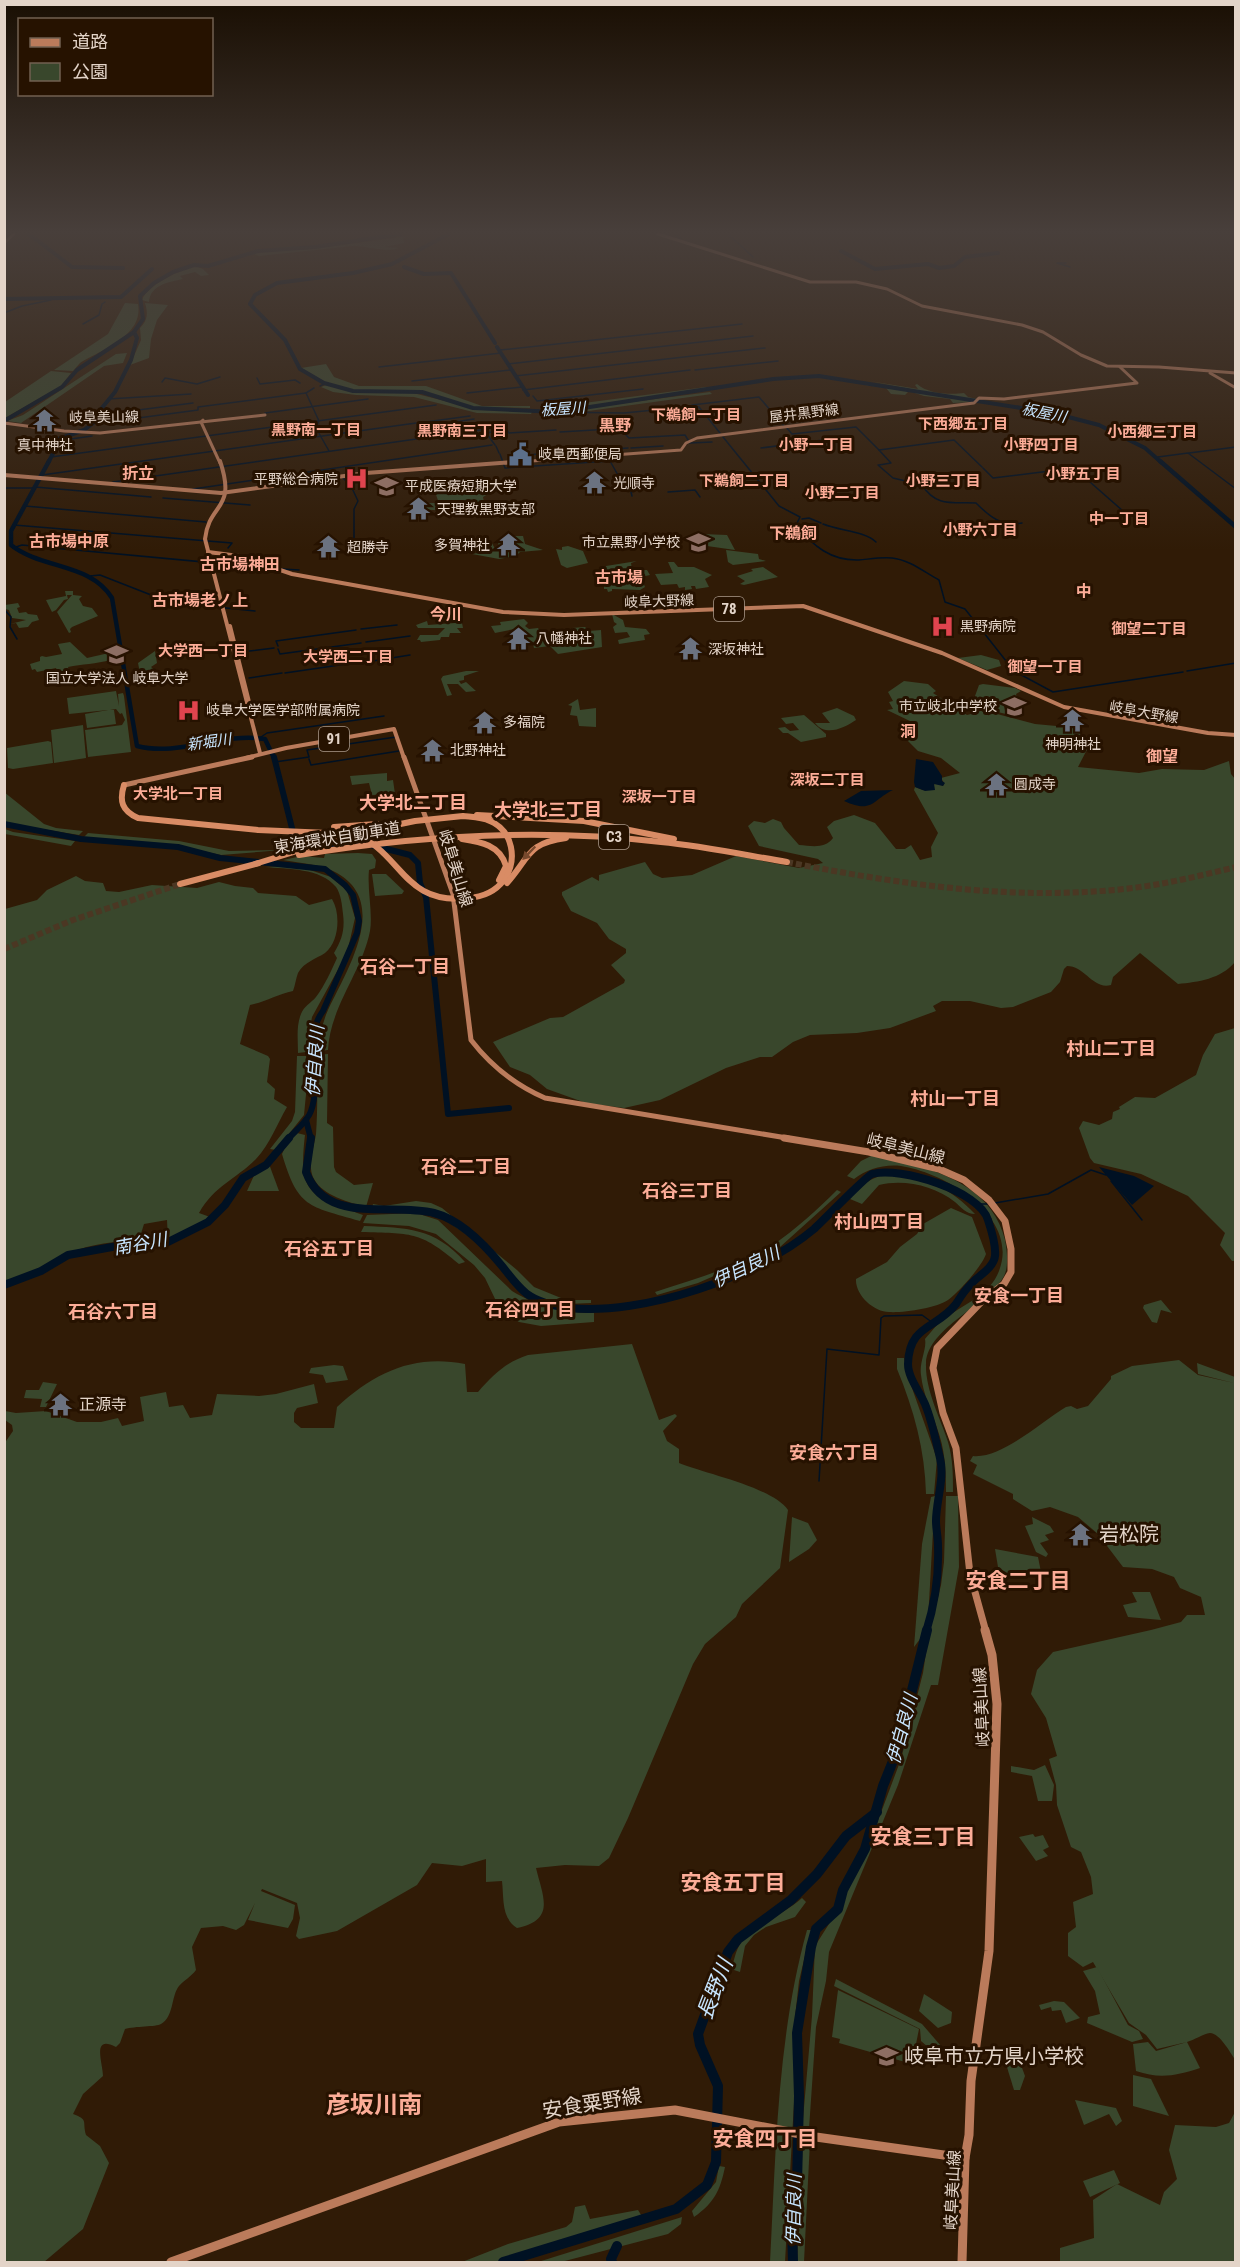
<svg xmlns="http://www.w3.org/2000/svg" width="1240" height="2267" viewBox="0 0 1240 2267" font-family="'Roboto Condensed','Noto Sans JP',sans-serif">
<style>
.green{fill:#39472c}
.water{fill:#001123}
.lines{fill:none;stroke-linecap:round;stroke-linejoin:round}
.stream{stroke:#001123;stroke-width:1.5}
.river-far4{stroke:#001123;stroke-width:4}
.river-far3{stroke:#001123;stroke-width:4.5}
.river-far2{stroke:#001123;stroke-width:6}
.river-far1{stroke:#001123;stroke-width:8}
.river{stroke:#001123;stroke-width:10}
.highway-tunnel{stroke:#4b3723;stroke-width:6;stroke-dasharray:6 3;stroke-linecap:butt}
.major-far4{stroke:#bb7b5b;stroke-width:3}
.major-far3{stroke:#bb7b5b;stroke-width:4}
.major-far2{stroke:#bb7b5b;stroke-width:5}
.major-far1{stroke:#bb7b5b;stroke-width:7}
.major{stroke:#bb7b5b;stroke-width:9}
.highway{stroke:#d98c65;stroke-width:6}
.oneway{fill:#77492d}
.labels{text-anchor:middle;stroke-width:6;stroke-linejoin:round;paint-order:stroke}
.far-street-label{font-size:14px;fill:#e3d4c8;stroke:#261200}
.far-poi-label{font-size:14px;fill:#e3d4c8;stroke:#261200;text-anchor:start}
.far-water-label{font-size:15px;font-style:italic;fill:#c8e6ff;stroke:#261200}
.far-neighbourhood-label{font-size:15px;font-weight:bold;fill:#fcac97;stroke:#261200}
.shield{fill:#261200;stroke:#aa9a8c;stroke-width:1.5}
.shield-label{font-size:15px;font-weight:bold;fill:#e3d4c8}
.far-quarter-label{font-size:16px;font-weight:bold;fill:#fcac97;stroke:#261200}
.street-label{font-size:16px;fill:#e3d4c8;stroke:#261200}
.poi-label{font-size:16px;fill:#e3d4c8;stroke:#261200;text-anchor:start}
.neighbourhood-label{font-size:18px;font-weight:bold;fill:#fcac97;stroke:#261200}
.water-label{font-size:18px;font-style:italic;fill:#c8e6ff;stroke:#261200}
.near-poi-label{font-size:20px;fill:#e3d4c8;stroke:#261200;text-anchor:start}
.near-street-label{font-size:20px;fill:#e3d4c8;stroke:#261200}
.near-neighbourhood-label{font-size:21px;font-weight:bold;fill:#fcac97;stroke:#261200}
.near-water-label{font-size:21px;font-style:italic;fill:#c8e6ff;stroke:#261200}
.near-quarter-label{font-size:24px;font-weight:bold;fill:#fcac97;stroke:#261200}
</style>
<rect width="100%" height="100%" fill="#301b06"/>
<!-- green -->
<g class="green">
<path d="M409,236l-6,2 1,5 -19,4 14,1c-13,5 -31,-2 -46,-2l-94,10 -5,-2 -10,2 21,-5 47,-2z"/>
<path d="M195,266l8,3 6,6 -8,1 -6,-4 -15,4 3,3c-14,3 -33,6 -34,23l-7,-2c5,-15 38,-30 53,-34z"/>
<path d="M125,303l13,1c6,32 -37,46 -58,59l-7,8 -19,-1 54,-36z"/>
<path d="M145,303l23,2 -11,15 -6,19 -2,19 -19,7 11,-25 -1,-12c8,-8 8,-15 5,-25z"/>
<polygon points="127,353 123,363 104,366 21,423 7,421 23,415 116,354"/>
<polygon points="326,364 334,377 359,386 426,386 482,406 530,406 530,408 472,407 422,391 352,390 325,382 301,368"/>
<polygon points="51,371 71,373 61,386 5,418 5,402"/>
<path d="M869,381l49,8 -3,-4 2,-1c11,10 34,11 47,9l4,4 9,2 -10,1 7,2 -21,1 -3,-4 -26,-3 -15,-5 -4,4 -14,-1 -5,-6 -21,-3 1,-1 86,13z"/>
<polygon points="326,385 358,393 413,393 477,409 532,412 531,414 477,413 414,397 356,395 333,392 321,387"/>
<polygon points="706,387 707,389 558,410 542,409 540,405 584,403"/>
<polygon points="710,392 712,394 581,412 563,411"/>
<polygon points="483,483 488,494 483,497 484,502 481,504 449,505 445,506 444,511 422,509 420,503 439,503 432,484"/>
<polygon points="702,534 727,535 735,550 700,545 696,538"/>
<polygon points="514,536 523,536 525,544 543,550 520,552 516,556 499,559 472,554 484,552 483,547 489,546 489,542 491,541 496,551 501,550 497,541 515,541"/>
<polygon points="568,546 583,551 588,563 567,568 561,565 556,549 562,550 562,547"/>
<polygon points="726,550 758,554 759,559 766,561 733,565 728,562"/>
<polygon points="637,561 631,563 632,570 647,570 650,575 641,577 645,587 640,590 612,589 612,591 608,592 607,589 604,589 604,585 620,583 620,580 615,580 611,573 601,573 606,566"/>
<polygon points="668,562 674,562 678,567 694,567 712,575 705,579 709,587 696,589 695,586 691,586 692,589 685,590 685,587 679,588 677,584 661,585 655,574 673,573"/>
<polygon points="763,567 778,577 744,585 740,584 745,581 737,576 753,571 751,569"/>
<polygon points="65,591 73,591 73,595 82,596 79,599 83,606 92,608 98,616 72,627 70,629 71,632 69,633 57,612 72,595 67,595 68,599 64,600 56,610 52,612 46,600 66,596"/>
<polygon points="18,603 20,607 17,608 19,613 26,612 28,614 37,615 39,620 32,622 28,627 19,628 16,623 10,624 26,620 12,618 9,610 5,609 5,605"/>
<polygon points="612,614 623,620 625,627 646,629 650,634 644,635 645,640 619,644 618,640 630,637 627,632 615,633 613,627 617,624 614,622"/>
<polygon points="457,617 461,618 463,628 457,628 461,633 450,633 449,637 441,637 440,640 421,642 420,640 417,640 420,635 438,635 445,628 418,628 416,625 427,621 428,625 455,623"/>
<polygon points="524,619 528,623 525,626 529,629 538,628 541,633 562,638 576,638 572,628 585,627 589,631 601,630 602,647 558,654 550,646 534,648 533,644 519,628 495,633 491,626 501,625 500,622"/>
<path d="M70,642l17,16 22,-5 2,7c-15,4 -29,4 -43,7l1,3 -8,5 -13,2h-2l12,-4 -2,-5 -19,4 -2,-3 -3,1 -2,-6 10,-3v-4l2,-1 4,1 16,-3 -4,-10z"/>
<polygon points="155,651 157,663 151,667 156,671 149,677 150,682 142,683 138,663"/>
<polygon points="981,655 999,660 1001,666 987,670 958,658"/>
<polygon points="466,671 479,671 464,676 464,680 459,681 461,684 466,682 476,691 466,692 458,684 447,684 452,695 447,696 441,679 443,676"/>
<path d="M904,681l24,3 8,7 -3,2 34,22 8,-2 -1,-5 61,16 43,4 3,8 11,4 -14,27 61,6 23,-4 42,1 25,-9 2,13 4,5v183c-14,17 -37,20 -57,22l-38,-31 -27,24 -2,8c-18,5 -26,-19 -44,-19l-3,3 -4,13 -9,10 -38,15 -12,1 -31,-7h-28l-9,5 3,5 -46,17 -33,5 -47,2 -17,7 -21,15h-12l-34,11 -66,32 -36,8 -38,-5 -39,-14 -17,-14 -20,-8 -17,-25 57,-24 13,-1 61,-34 1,-3 -14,-15 15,-12v-4l-17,-10 -12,-16 -26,-12 -9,-16v-3l30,-15 7,4v-6l46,-13 8,12 9,4 30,-3 44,-19 63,12 24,-5 -5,-4 -59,-13 -11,-20 6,-5 11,2 8,-4 8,3 3,6 15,17c13,1 26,4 34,-7l-6,-11 7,-6 20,-6 21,8 21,26h9l6,-4 9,15 12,-3 -1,-10 7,-14 -24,-43 1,-3 8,3 14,-7 6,3 1,-3 -3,-5 19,-5 -19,-15 -23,-7 -11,-11 1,-4 7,-1 -3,-13 -25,-12 6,-1 -4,-7 4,-1 -5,-9z"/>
<polygon points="983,684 1015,688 1021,691 1016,694 1018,701 1003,703 1006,714 977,707 975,696 979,685"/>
<polygon points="116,691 119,706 118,694 123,693 124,696 131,752 88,757 85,730 122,725 125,720 122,713 120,714 116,709 110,710 114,710 116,724 87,728 85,714 108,710 69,714 67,698"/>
<polygon points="578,699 580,710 596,708 596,727 579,726 577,716 570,715 572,706 568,705"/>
<path d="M837,708l17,8 2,4c-12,8 -30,17 -41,3h15l-8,-10z"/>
<polygon points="804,715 826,734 826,737 801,742 788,733 783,733 778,728 785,727 790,731 799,730 793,723 786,724 781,718"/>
<polygon points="83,725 86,758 54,763 51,730"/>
<polygon points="48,741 51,742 53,763 13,769 8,768 7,748"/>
<polygon points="387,773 387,781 393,780 395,794 372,795 369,783 352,785 350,776"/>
<polygon points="4,792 44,824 56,828 83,831 79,835 5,823"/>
<polygon points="5,829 13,832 75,841 71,846 5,834"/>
<polygon points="88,833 179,841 229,851 282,850 221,855 179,846 84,837"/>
<path d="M358,853l14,1 4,6 -1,8 -6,2c-2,19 4,44 1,61 -8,41 -40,76 -42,119l-10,1c2,-14 4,-28 10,-41 18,-39 65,-110 5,-139 -15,-7 -34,-8 -50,-11l19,-4 22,2 1,-4z"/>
<path d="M284,866l20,2 27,9 16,14 8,27 -8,35 -35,64 -6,35 -8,1c0,-13 -2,-27 3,-39 3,-8 10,-11 15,-17 9,-12 15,-26 21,-39l-3,-5c8,-13 11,-24 9,-39 -1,-9 -2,-20 -7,-27 -15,-19 -49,-18 -71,-20z"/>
<polygon points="372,874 386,874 404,891 402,894 375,896"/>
<path d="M76,876l9,5 18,2 3,8 13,1 33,-7 45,3 22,-6 16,4 18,2 5,5 38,3 13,9 23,-6c9,15 7,43 -7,54 -9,6 -21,9 -27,20 -2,5 -3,13 -5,18 -15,3 -28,11 -43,14l-10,39 28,12 2,3 -3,23 8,7 -1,10 13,8c-10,17 -17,37 -31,52 -21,21 -41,26 -57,54l11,4 -3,4 -39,20 -1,-21 -23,4 -5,16c-22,1 -49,4 -70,13 -22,9 -40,24 -64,29v-373l32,-9 10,-10z"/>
<polygon points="1235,1028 1236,1261 1232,1261 1220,1245 1225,1233 1188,1196 1141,1174 1094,1163 1090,1158 1079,1128 1083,1121 1099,1125 1112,1119 1113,1112 1120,1109 1119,1107 1135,1097 1155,1098 1196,1075 1203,1055 1215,1034"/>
<path d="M328,1054l-1,69 6,4 1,40 2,5 18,13 19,-2 -7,24c-17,-5 -43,-11 -52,-28 -7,-13 0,-32 2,-45 2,-26 1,-53 1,-79z"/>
<polygon points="297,1056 306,1056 307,1084 304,1115 276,1150 270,1149 292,1121 295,1112"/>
<path d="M297,1133l8,2c-7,59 5,61 58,80l-3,6c-52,-15 -62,-13 -78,-67l5,-11z"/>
<path d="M871,1156c12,0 24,5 36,7 43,11 87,30 98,77 2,10 4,26 -1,36 -16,30 -76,51 -78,87 -1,27 14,54 22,79 5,17 5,32 5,50h-7c0,-22 -1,-43 -9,-64 -6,-18 -14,-34 -16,-53 -2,-13 6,-26 4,-36 6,-7 12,-15 19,-20 18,-14 46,-24 55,-48 21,-54 -53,-98 -98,-105 -17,-2 -34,3 -47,13l-7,-3 14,-15z"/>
<polygon points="269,1164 279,1191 247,1191 256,1171"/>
<path d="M894,1174c36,5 56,14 81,40 -9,0 -13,-6 -20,-12 -21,-16 -50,-23 -76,-17l-17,19 -12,-5c13,-16 23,-24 44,-25z"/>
<path d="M837,1190l4,2 -61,55 -82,36 -41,12 -2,-3c39,-13 83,-25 118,-47 23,-16 44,-35 64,-55z"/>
<polygon points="416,1201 431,1203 442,1208 517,1270 534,1287 566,1300 591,1300 591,1303 567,1304 539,1298 517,1283 478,1242 430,1210 372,1208 373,1204 384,1206"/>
<path d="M951,1208l21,9 14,37c-4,12 -27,38 -38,46 -11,8 -45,13 -59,12 -15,0 -34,-17 -33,-33l31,-17 13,-15 17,-13 6,-10z"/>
<path d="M416,1213l22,7 74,71c27,16 51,22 82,22v9l-53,4 -22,-4 -11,-7 -11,-12 -12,-25 -11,-13 -38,-31 -27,-8 -46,-3 4,-8z"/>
<path d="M364,1226c43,2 70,1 101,36l-6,2c-40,-34 -48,-30 -98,-32z"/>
<polygon points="1161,1300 1172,1313 1161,1310 1157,1323 1152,1322 1143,1308 1144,1305"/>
<path d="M632,1344l27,76 16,-6 2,2 -14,15 4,10 12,8v14c27,11 93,24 109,47l-8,58 -38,36 -6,13 -31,27 -12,20 -65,154 -19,40 -10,8 -34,-1 -29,3c7,29 20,52 -19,60 -16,-10 -13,-30 -15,-47l-16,1v-23l-24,7 -30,-3 -15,22 -80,46 -38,8 -3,-3 4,-18 -3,-15 -35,-14 -1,2 34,14 -2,14 -5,9 -40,-8 7,-17 -11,22 -8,5 -13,-4 -22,2 -9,19 4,23c-5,7 -12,10 -17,16 -8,10 -5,31 -18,38 -5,3 -26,2 -36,5l-5,14 -4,4c-25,-13 -13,16 -13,29l-20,18 -10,20c16,6 9,7 13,21l14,11 9,17 -26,66 -39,33h-39l-1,-818 9,-13 -1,-6 -7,-5v-9l11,2 30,-2 31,11h24l17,-4 4,8 22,-5 -4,-24 26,-5 3,15 14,-2 7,13 22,-3 5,-21 42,2 17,-2 38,-10 4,19 -21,5 -3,5v9l7,6h33l3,-21c38,-35 77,-53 128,-43l2,28h11c15,-17 28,-30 50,-37z"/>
<path d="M897,1358h7l2,13 31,88 -3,35h-8c-1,-44 -12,-84 -29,-125z"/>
<path d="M1179,1360l19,15 36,8 -36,-9 -1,-11 38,14 1,684c-5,-7 -16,-28 -26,-28 -7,1 -16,7 -23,9l13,26c-24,8 -41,11 -64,3l-3,-27 15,-2 8,9 31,-9 -30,7 -11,-14 -17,-12 -36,-61 -10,5 -15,-11v-23l8,-6 -3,-25 20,-8 -2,-17 -10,-25 -10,-5 -14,-42 -1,-20 -7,-26 8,-3 -11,-38 -15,-24 6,-24 16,-18 98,-22 30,-8 6,-7h18l-4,-18 -21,-9 -6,-11 -22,-8 -29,-2 -25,-33 -20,-17 -28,-10 -18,4 -19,-12v-5l-40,-20 4,-9 -7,-4 3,-5c29,3 69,-35 93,-49l5,-1 6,3 11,-3 23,-27v-3l21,-10z"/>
<polygon points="334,1365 343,1366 348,1380 326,1383 323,1375 309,1373 311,1368"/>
<polygon points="43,1382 57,1384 46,1407 40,1407 42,1399 24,1398 26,1390 39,1390"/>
<polygon points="935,1496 928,1620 920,1639 914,1647 922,1544 931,1497"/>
<polygon points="946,1496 958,1496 959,1567 938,1685 931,1685 898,1785 829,1952 826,1981 816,2027 809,2129 802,2130 812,2016 815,1946 841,1905 873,1834 901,1759 923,1673 928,1639 941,1585 944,1562"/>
<polygon points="792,1517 808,1523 817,1540 809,1549 789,1562"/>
<polygon points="1032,1517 1050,1526 1054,1532 1045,1535 1049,1540 1040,1543 1048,1554 1046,1557 1036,1552 1025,1526 1033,1524"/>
<polygon points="995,1549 1038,1557 1042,1577 999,1573"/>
<polygon points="1132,1592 1150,1592 1161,1620 1128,1617 1123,1605 1137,1602"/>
<polygon points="1045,1765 1054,1785 1052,1801 1038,1801 1032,1776 1011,1772 1011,1766 1034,1770"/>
<polygon points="1033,1834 1035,1837 1043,1835 1049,1847 1043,1850 1048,1856 1036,1861 1019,1837"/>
<path d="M802,1898l4,4 -11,15 -29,10 -12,8 -9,11 -5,26 -9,-3c3,-7 4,-16 8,-23 11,-21 45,-31 63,-48z"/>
<path d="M807,1930h4l-12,51 -4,36 -1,86 -9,159h-15c6,-111 7,-224 37,-332z"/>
<polygon points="1097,1967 1128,2025 1139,2031 1143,2039 1132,2042 1087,2023 1088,2017 1100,2014 1095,1991 1083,1971"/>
<polygon points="836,1979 922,2024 941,2046 935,2053 921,2041 920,2029 834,1986"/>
<polygon points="838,1990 919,2029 912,2064 839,2043 840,2039 832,2037"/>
<polygon points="924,1994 952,2012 951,2023 938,2028 919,2011"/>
<polygon points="1054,2001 1064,2002 1080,2018 1066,2023 1061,2010 1052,2011 1051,2007 1041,2010 1039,2005"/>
<polygon points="1015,2063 1021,2065 1025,2076 1020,2090 1014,2090 1006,2064"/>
<polygon points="1133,2075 1151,2079 1169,2116 1133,2106"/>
<polygon points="1075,2100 1116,2108 1122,2121 1116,2126 1109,2114 1084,2125"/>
<polygon points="1235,2112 1235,2262 1060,2262 1060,2248 1094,2238 1093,2200 1117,2184 1160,2205 1164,2192 1177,2179 1169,2150 1175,2125 1216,2127 1229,2123"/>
<polygon points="803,2141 810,2141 804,2262 797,2262"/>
<path d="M719,2166l6,1c-5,24 -11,36 -31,50l-2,-6 24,-29z"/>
<polygon points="1114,2170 1120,2183 1090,2197 1083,2181"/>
<polygon points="585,2205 590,2219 638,2210 643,2218 499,2262 462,2262 508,2244 566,2227 572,2222 575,2207"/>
<polygon points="682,2217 681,2224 668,2234 561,2262 538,2262"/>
</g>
<!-- water -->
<g class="water">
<polygon points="916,759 933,762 942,776 942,781 945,783 943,786 934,784 935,790 925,791 915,787 914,782"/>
<path d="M893,790c-21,10 -20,24 -49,11l17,-10z"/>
<polygon points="1099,1167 1134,1176 1154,1186 1132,1205"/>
</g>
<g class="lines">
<!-- stream -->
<g class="stream">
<polyline points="675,234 681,239"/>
<polyline points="728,234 753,257"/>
<polyline points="1066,263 1057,263 1070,267"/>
<polyline points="4,313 22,306 51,300"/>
<polyline points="83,324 99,315 102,304 105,302"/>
<polyline points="500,350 742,324"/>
<polyline points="508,364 753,336"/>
<polyline points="379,367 501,353"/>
<polyline points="695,370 778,361"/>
<polyline points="515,376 765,348"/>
<polyline points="257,378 260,384 295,380 300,383"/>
<polyline points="412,381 511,370"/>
<polyline points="162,382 165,378 197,384 220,377"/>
<polyline points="320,386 326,383"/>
<polyline points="314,388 306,393 319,421 316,428 329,451"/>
<polyline points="523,390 690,370"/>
<polyline points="467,393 522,387"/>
<polyline points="533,396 537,401 643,389"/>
<polyline points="108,399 191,394"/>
<polyline points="692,405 759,397 784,426"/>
<polyline points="138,410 193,403"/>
<polyline points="554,412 624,413 695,406 699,407 720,433"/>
<polyline points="265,413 368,399"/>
<polyline points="101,414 136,411 138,418 198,410 198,407 306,393"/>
<polyline points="606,415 629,438 685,435 690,443 712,442"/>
<polyline points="418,423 470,416"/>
<polyline points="421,427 474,419"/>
<polyline points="786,427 792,434 856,427 879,450 954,440 982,467"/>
<polyline points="498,431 507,430 509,433 556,430"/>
<polyline points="560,432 611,429"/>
<polyline points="486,433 498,431 494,424"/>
<path d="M723,437l56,69 21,11 -4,8c17,21 35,36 63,35 11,-1 22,-3 33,-2 18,2 32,14 47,22l6,22 20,7 49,62 39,21 130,-20"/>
<polyline points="57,441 92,436"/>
<polyline points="496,446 499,453"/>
<polyline points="631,448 663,446"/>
<polyline points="761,448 847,437"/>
<polyline points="879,450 891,463 879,465"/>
<polyline points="567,452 628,448"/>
<polyline points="1189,453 1236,447"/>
<polyline points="500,454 505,468 610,461 623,484 632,486 634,491 631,492 632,496"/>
<polyline points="514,456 564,452"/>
<polyline points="51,457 436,405"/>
<polyline points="1158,457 1188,453 1236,489"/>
<path d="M878,465l15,13 29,7c14,22 30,17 54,18 14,14 26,24 46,20"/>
<polyline points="983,468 993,478 1074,468 1123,511"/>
<polyline points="42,475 416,423"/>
<polyline points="342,477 351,486 358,501 354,509 354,540 351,541"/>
<polyline points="113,482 480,430 484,430 495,445"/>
<polyline points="35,487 151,497"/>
<polyline points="4,488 34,488"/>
<polyline points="193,489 492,445"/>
<polyline points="668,492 695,490 700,497"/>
<polyline points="163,498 250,505"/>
<polyline points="442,501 443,504 450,504"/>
<polyline points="25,506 206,522"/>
<polyline points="802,519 809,518 821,523"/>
<path d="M823,524c17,7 42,7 53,18"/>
<polyline points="14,525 232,543 228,548"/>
<polyline points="351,541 352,549 357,550 357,553"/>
<polyline points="13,548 22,545 268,568"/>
<polyline points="282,569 299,570"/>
<polyline points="90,576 100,575 169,602 255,611"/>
<polyline points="4,609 11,617 10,627 17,639"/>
<polyline points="361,629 397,625"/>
<polyline points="366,642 410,636"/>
<polyline points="278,646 276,641 356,630"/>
<polyline points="278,649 280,654 361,643"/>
<polyline points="241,652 274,648"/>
<polyline points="373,661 410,655"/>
<polyline points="1187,671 1236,663"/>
<polyline points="285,673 367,661"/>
<polyline points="249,678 282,673"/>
<polyline points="261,737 267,733 384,716"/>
<polyline points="309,759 311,765 399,751"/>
<polyline points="275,762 309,757 307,750 396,737"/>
<polyline points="1111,1181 1142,1220"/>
<polyline points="995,1203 1048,1194 1091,1170 1106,1175"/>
<polyline points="975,1204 987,1204"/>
<polyline points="819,1481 827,1349 879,1355 881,1318 884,1316 922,1315 933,1323"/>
</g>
<!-- river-far4 -->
<g class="river-far4">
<polyline points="29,234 72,267 123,268"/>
<polyline points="449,234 392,264 353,273 277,283 255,295 250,304 285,340 300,369 324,383 353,391 422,392 473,408 557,412 773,379 819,376 1053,413 1099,425 1145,448 1162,463"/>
<polyline points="841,251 875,269 928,264 939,268 954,266 965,257 998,253"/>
<polyline points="404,267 424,274 451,273 495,343"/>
<polyline points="4,299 121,297 152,269"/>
<polyline points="497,347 528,395"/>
<polyline points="4,421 62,387 77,370 134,332 143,319 140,296 154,283 173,272 194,265 208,266 258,251 315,247 401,234"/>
<polyline points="48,463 58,444 56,440 84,430 96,421 101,409 115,392 131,360 137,338 134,332"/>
</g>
<!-- river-far3 -->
<g class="river-far3">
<path d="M49,461l-38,70v14c30,24 80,18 101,53l25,148c42,11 85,-14 128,-7l9,19"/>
<polyline points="1160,461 1236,527"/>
</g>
<!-- river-far2 -->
<g class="river-far2">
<polyline points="274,757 294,836 298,842 307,845 363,843 410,855 418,863 420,883 426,897 448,1114 509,1108"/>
<path d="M4,824l77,15 97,8 42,11 105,11 20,16 8,10 6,26 -2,12 -34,78c-22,30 0,66 -12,100 -3,10 -16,20 -23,28"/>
<polyline points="306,1120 311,1139"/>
</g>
<!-- river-far1 -->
<g class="river-far1">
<path d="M311,1138l-5,34c20,54 85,30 128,41 27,7 51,32 68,53 8,10 15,20 25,28 11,8 27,12 41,14 75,8 189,-31 246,-79 9,-8 53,-54 58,-55 28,-8 108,17 116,46 3,9 8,27 7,36 -1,10 -13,18 -20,24 -10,10 -12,13 -19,24 -19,25 -47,20 -48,60 0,14 12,28 17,40 7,17 11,37 15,54 5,20 -4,43 -4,63 0,8 2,16 2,25 1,29 -3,58 -12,86"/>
<polyline points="4,1285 41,1271 68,1255 123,1245 168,1242 208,1222 225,1205 243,1178 266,1165 289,1138"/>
</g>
<!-- river -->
<g class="river">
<polyline points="503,2262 676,2209 707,2185 716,2162 718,2086 700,2045 698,2034 728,1952 738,1939 791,1900 817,1874 846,1836 877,1812"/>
<polyline points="612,2262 611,2259 617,2246"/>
<polyline points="793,2262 792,2228 797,2185 799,2096 797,2033 811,1947 816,1929 838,1909 843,1890 865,1849 883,1786 897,1751 927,1630"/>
</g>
<!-- highway-tunnel -->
<g class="highway-tunnel">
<path d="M787,862c111,22 223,39 337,27 38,-4 75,-13 112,-22"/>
<polyline points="4,949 73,920 180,884"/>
</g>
<!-- major-far4 -->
<g class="major-far4">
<polyline points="658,234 810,282 856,282 887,289 922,306 1022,325 1043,332 1081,355 1107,366 1159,367 1236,373"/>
<polyline points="4,243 14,234"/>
<polyline points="1210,373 1236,388"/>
<polyline points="203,420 201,422 220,463"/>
<polyline points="4,423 64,431 100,433 265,415"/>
<polyline points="505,463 681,450 686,443 697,438 974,403 979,398 1004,399 1137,383 1120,367"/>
</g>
<!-- major-far3 -->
<g class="major-far3">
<path d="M220,461c17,50 -11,41 -15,78l55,214"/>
<polyline points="4,475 221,493 366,473 525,461"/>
<polyline points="208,552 239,556 292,574 503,612 564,615 803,606 942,653 1064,707 1208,733 1236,735"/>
<polyline points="230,626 250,706"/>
<polyline points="246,758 286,748 394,729 404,758"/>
</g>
<!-- major-far2 -->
<g class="major-far2">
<path d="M404,757l49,137 18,146c20,26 44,45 74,58l248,41"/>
<polyline points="124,785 252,757"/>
</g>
<!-- major-far1 -->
<polyline class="major-far1" points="784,1138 869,1152 939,1169 964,1180 989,1200 1005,1221 1011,1249 1011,1272 1004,1284 984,1299 937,1348 933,1368 943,1413 956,1448 970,1574 986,1632"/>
<!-- major -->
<g class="major">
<polyline points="171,2262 559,2122 675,2110 816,2137 965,2158"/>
<polyline points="962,2262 965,2158 969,2135 971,2081 989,1951 997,1704 992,1655 985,1630"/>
</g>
<!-- highway -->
<g class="highway">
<path d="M124,785c-5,16 -2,26 14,33l120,12 94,4"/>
<polyline points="477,815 584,821 674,839"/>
<path d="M463,816c9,1 19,1 27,5 23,10 28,39 14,59 -9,12 -21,17 -36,18 -67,8 -66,-49 -116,-64l63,-13z"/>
<polyline points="334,827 377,824"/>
<path d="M462,839c19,3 38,6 44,27l-7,14"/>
<path d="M299,855c120,-20 241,-27 362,-13 42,4 84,13 126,20"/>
<polyline points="255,864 352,834"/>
<path d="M507,883c23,-26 20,-40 59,-45"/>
<polyline points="180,884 259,863"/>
</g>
</g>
<!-- one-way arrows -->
<defs><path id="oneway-solid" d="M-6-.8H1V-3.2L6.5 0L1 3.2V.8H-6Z" transform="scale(1.5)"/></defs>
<use class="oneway" href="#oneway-solid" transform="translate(529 853) rotate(134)"/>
<!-- sky -->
<linearGradient id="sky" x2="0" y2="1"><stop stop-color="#1a0f03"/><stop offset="0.42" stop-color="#483f3b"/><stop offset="1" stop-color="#483f3b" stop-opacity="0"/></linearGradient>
<rect width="1240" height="551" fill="url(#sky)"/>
<!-- icons -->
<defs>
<symbol id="temple-bare" viewBox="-9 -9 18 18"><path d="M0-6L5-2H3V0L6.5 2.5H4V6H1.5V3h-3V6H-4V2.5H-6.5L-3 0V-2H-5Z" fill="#6b7280" stroke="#261200" stroke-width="2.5" paint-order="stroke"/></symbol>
<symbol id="civic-bare" viewBox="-9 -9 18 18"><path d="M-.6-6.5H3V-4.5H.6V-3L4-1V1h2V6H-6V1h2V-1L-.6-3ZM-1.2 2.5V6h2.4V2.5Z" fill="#5c6f8a" stroke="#261200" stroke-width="2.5" paint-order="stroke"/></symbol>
<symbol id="hospital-bare" viewBox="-9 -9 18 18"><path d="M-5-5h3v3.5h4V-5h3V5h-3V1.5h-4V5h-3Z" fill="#e0444e" stroke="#261200" stroke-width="2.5" paint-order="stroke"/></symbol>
<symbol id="university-bare" viewBox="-9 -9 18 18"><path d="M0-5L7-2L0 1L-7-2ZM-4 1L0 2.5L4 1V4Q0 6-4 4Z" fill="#8d6e63" stroke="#261200" stroke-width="2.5" paint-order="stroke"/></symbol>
<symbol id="school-bare" viewBox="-9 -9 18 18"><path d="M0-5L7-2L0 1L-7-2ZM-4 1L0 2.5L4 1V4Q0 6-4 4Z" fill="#8d6e63" stroke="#261200" stroke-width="2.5" paint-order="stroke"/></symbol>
</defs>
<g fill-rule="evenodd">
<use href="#temple-bare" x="28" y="404" width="33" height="33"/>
<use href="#civic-bare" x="504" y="438" width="33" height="33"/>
<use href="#hospital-bare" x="340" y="462" width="33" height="33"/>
<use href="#temple-bare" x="578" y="466" width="33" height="33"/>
<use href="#university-bare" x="370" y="470" width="33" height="33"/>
<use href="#temple-bare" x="402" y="492" width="33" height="33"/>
<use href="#school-bare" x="682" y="526" width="33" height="33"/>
<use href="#temple-bare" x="492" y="528" width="33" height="33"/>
<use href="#temple-bare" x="312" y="530" width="33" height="33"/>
<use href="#hospital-bare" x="926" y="610" width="33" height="33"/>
<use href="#temple-bare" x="502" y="622" width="33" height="33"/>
<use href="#temple-bare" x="674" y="632" width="33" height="33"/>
<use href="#university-bare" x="100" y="638" width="33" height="33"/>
<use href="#school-bare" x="998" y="690" width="33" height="33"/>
<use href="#hospital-bare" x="172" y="694" width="33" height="33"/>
<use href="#temple-bare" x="1056" y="704" width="33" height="33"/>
<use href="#temple-bare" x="468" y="706" width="33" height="33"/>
<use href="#temple-bare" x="416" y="734" width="33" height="33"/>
<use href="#temple-bare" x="980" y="768" width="33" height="33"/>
<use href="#temple-bare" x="44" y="1388" width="33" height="33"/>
<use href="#temple-bare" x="1064" y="1518" width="33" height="33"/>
<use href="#school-bare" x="870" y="2040" width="33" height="33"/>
</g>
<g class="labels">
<!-- far-street labels -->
<g class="far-street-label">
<text transform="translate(804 413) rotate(-7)" y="5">屋井黒野線</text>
<text transform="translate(104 417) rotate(-1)" y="5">岐阜美山線</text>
<text transform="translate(659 601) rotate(-2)" y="5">岐阜大野線</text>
<text transform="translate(1144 712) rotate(10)" y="5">岐阜大野線</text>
</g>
<!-- far-poi labels -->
<g class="far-poi-label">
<text x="45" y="450" text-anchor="middle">真中神社</text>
<text x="538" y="459">岐阜西郵便局</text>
<text x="338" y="484" text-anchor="end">平野総合病院</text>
<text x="613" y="488">光順寺</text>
<text x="405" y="491">平成医療短期大学</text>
<text x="437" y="514">天理教黒野支部</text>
<text x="680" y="547" text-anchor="end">市立黒野小学校</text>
<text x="490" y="550" text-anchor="end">多賀神社</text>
<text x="347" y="552">超勝寺</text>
<text x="960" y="631">黒野病院</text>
<text x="536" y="643">八幡神社</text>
<text x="708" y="654">深坂神社</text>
<text x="117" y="683" text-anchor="middle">国立大学法人 岐阜大学</text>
<text x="997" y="711" text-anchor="end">市立岐北中学校</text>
<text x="206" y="715">岐阜大学医学部附属病院</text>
<text x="503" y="727">多福院</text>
<text x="1073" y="749" text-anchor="middle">神明神社</text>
<text x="450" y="755">北野神社</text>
<text x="1014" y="789">圓成寺</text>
</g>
<!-- far-water labels -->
<g class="far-water-label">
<text transform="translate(563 409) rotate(-4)" y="5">板屋川</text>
<text transform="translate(1044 413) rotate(11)" y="5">板屋川</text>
<text transform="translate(209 742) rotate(-8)" y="5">新堀川</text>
</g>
<!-- far-neighbourhood labels -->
<g class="far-neighbourhood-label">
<text x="696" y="420">下鵜飼一丁目</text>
<text x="963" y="429">下西郷五丁目</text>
<text x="316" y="435">黒野南一丁目</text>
<text x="462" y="436">黒野南三丁目</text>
<text x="1152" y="437">小西郷三丁目</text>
<text x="816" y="450">小野一丁目</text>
<text x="1041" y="450">小野四丁目</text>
<text x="1083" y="479">小野五丁目</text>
<text x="744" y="486">下鵜飼二丁目</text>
<text x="943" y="486">小野三丁目</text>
<text x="842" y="498">小野二丁目</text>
<text x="1119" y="524">中一丁目</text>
<text x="980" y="535">小野六丁目</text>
<text x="1149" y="634">御望二丁目</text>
<text x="203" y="656">大学西一丁目</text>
<text x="348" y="662">大学西二丁目</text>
<text x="1045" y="672">御望一丁目</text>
<text x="827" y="785">深坂二丁目</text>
<text x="178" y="799">大学北一丁目</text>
<text x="659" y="802">深坂一丁目</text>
</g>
<!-- shield labels -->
<g class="shield">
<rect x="714" y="597" width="30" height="24" rx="4.5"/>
<rect x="319" y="727" width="30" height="24" rx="4.5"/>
<rect x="599" y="825" width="30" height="24" rx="4.5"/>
</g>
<g class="shield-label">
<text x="729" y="614">78</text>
<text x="334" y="744">91</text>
<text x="614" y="842">C3</text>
</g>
<!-- far-quarter labels -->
<g class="far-quarter-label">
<text x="615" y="431">黒野</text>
<text x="138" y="479">折立</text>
<text x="793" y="539">下鵜飼</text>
<text x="69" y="547">古市場中原</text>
<text x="240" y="570">古市場神田</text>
<text x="619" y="583">古市場</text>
<text x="1084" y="597">中</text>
<text x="200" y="606">古市場老ノ上</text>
<text x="446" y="620">今川</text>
<text x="908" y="737">洞</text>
<text x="1162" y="762">御望</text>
</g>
<!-- street labels -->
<g class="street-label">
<text transform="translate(337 837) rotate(-9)" y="6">東海環状自動車道</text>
<text transform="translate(456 868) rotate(73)" y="6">岐阜美山線</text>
<text transform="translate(906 1148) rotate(14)" y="6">岐阜美山線</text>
<text transform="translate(981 1707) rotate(-93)" y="6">岐阜美山線</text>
<text transform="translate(952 2190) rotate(-87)" y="6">岐阜美山線</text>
</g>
<!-- poi labels -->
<g class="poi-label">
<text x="79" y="1410">正源寺</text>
</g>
<!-- neighbourhood labels -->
<g class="neighbourhood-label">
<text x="413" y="809">大学北二丁目</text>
<text x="548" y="816">大学北三丁目</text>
<text x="405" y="973">石谷一丁目</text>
<text x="1111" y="1055">村山二丁目</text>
<text x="955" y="1105">村山一丁目</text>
<text x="466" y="1173">石谷二丁目</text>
<text x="687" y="1197">石谷三丁目</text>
<text x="879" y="1228">村山四丁目</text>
<text x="329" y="1255">石谷五丁目</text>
<text x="1019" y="1302">安食一丁目</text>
<text x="530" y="1316">石谷四丁目</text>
<text x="113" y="1318">石谷六丁目</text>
<text x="834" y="1459">安食六丁目</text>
</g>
<!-- water labels -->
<g class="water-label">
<text transform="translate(315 1061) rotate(-86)" y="6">伊自良川</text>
<text transform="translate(140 1244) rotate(-10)" y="6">南谷川</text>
<text transform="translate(746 1267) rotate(-25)" y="6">伊自良川</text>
<text transform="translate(902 1729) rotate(-75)" y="6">伊自良川</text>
<text transform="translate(794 2210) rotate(-89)" y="6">伊自良川</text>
</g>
<!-- near-poi labels -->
<g class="near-poi-label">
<text x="1099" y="1541">岩松院</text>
<text x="904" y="2063">岐阜市立方県小学校</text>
</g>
<!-- near-street labels -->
<g class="near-street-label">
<text transform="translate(592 2103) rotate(-9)" y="7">安食粟野線</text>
</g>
<!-- near-neighbourhood labels -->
<g class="near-neighbourhood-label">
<text x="1018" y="1588">安食二丁目</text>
<text x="923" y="1844">安食三丁目</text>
<text x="733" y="1890">安食五丁目</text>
<text x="765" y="2146">安食四丁目</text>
</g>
<!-- near-water labels -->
<g class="near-water-label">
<text transform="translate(715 1989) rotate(-69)" y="7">長野川</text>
</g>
<!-- near-quarter labels -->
<g class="near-quarter-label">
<text x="374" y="2113">彦坂川南</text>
</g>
</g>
<!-- border -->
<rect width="1240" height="2267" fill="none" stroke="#e3d4c8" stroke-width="12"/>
<!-- legend -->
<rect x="18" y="18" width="195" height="78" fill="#261200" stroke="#726050" stroke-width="1.5"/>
<rect x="30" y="38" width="30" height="9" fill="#bb7b5b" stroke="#726050" stroke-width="1.5"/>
<text x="72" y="48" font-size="18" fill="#e3d4c8">道路</text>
<rect x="30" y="63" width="30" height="18" fill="#39472c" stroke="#726050" stroke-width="1.5"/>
<text x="72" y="78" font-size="18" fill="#e3d4c8">公園</text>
</svg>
